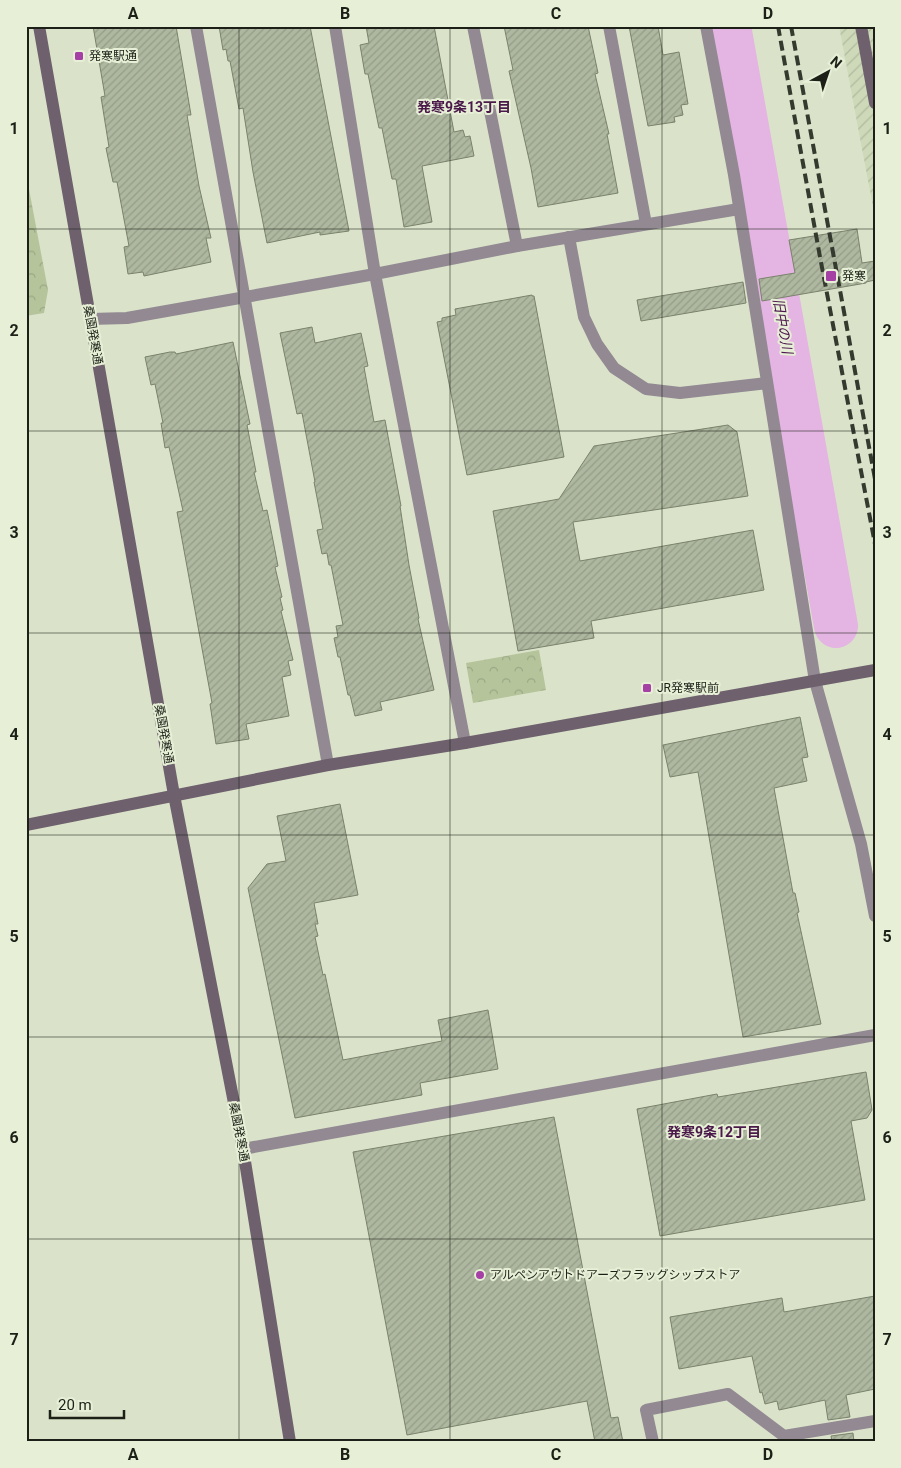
<svg xmlns="http://www.w3.org/2000/svg" width="901" height="1468" viewBox="0 0 901 1468" font-family="Roboto,'Noto Sans JP',sans-serif">
<style>
.industrial{fill:url(#industrial-furrows)}
.park{fill:url(#park-crowns)}
.lines{fill:none;stroke-linecap:round;stroke-linejoin:round}
.river{stroke:#e4b4e2;stroke-width:44}
.building{fill:url(#building-hatch);stroke:#7a826c}
.street{stroke:#928992;stroke-width:12}
.secondary{stroke:#6e616d;stroke-width:12}
.rail{stroke:#353a2f;stroke-width:4;stroke-dasharray:10 5;stroke-linecap:butt}
.grid{fill:none;stroke:#1c2017;stroke-width:1;stroke-opacity:0.55}
.poi-dot{fill:#a540a5;stroke:#e7f0d7;stroke-width:2}
.labels{text-anchor:middle;stroke-width:4;stroke-linejoin:round;paint-order:stroke}
.poi-label{font-size:12px;fill:#1c2017;stroke:#e7f0d7;text-anchor:start}
.street-label{font-size:12px;fill:#1c2017;stroke:#e7f0d7}
.neighbourhood-label{font-size:14px;font-weight:bold;fill:#4a194a;stroke:#e7f0d7}
.water-label{font-size:14px;font-style:italic;fill:#4e174f;stroke:#e7f0d7}
.neatline{fill:none;stroke:#1c2017;stroke-width:2}
.grid-label{font-size:16px;text-anchor:middle;font-weight:bold;fill:#1c2017}
</style>
<defs>
<pattern id="industrial-furrows" width="10" height="10" patternUnits="userSpaceOnUse" patternTransform="scale(1.25)"><rect width="10" height="10" fill="#ced9b9"/><path d="M-1 1l2-2M0 10L10 0M9 11l2-2" fill="none" stroke="#b0ba9e"/></pattern>
<pattern id="park-crowns" width="20" height="18" patternUnits="userSpaceOnUse" patternTransform="scale(1.25)"><rect width="20" height="18" fill="#b5c49b"/><path d="M2 6a3 3 0 1 1 6 0M12 15a3 3 0 1 1 6 0" fill="none" stroke="#9ba885"/></pattern>
<pattern id="building-hatch" width="6" height="6" patternUnits="userSpaceOnUse" patternTransform="scale(1.25)"><rect width="6" height="6" fill="#aeb79f"/><path d="M-1 1l2-2M0 6l6-6M5 7l2-2" fill="none" stroke="#959d88"/></pattern>
</defs>
<rect width="100%" height="100%" fill="#dae3ca"/>
<!-- industrial -->
<polygon class="industrial" points="839,26 875,26 875,217 862,149"/>
<!-- park -->
<g class="park">
<polygon points="26,173 48,290 44,313 26,316"/>
<polygon points="539,650 546,690 473,703 466,663"/>
</g>
<g class="lines">
<!-- river -->
<polyline class="river" points="729,26 836,626"/>
</g>
<!-- building -->
<g class="building">
<polygon points="93,26 176,26 191,115 187,115 199,186 211,238 206,238 211,262 144,276 143,272 128,274 124,247 129,246 117,182 113,182 106,148 109,147 101,97 105,96"/>
<polygon points="219,26 310,26 349,231 320,235 320,232 267,243 253,172 243,108 239,109 230,61 228,61 226,49 223,50"/>
<polygon points="366,26 434,26 454,132 463,130 465,137 470,136 474,156 422,166 432,222 404,227 396,179 392,179 382,128 379,128 368,74 365,74 360,45 369,43"/>
<polygon points="504,26 588,26 598,73 595,74 609,134 607,134 618,193 538,207 531,168 509,71 513,70"/>
<polygon points="629,26 658,26 663,55 679,52 688,104 681,105 683,115 674,117 675,122 648,126"/>
<polygon points="857,229 862,263 875,261 875,280 866,282 866,283 762,301 759,279 795,273 789,240"/>
<polygon points="743,282 746,303 641,321 637,300"/>
<polygon points="532,295 532,296 534,296 564,457 467,475 437,322 442,321 442,318 456,315 455,309"/>
<polygon points="312,327 315,343 361,333 368,366 364,367 374,422 385,420 390,447 401,506 400,506 409,565 419,618 418,619 434,690 380,702 382,710 355,716 350,695 348,695 340,657 338,657 334,638 338,637 336,626 343,625 331,565 329,565 327,553 322,554 317,530 323,529 314,482 315,482 302,413 297,414 280,333"/>
<polygon points="233,342 250,424 247,425 256,472 254,472 263,511 267,510 270,525 278,566 275,567 282,597 280,598 283,610 281,611 293,660 288,661 291,675 282,677 289,716 246,724 249,739 216,744 210,704 212,703 177,512 183,511 169,447 165,448 161,423 163,423 155,384 151,385 145,357 170,352 175,352 176,354"/>
<polygon points="728,425 737,432 748,496 573,522 580,561 753,530 764,590 591,621 594,638 518,651 493,511 559,499 594,446"/>
<polygon points="800,717 808,757 802,758 807,781 774,788 793,893 795,893 799,912 797,913 821,1024 743,1037 698,772 670,777 663,745"/>
<polygon points="340,804 358,895 314,903 318,924 315,924 318,936 315,937 323,975 325,974 343,1060 442,1041 438,1020 488,1010 498,1069 420,1083 422,1095 295,1118 248,888 267,864 286,861 277,816"/>
<polygon points="866,1072 872,1110 867,1118 851,1121 865,1200 660,1236 637,1109 717,1094 718,1097"/>
<polygon points="554,1117 611,1418 618,1417 623,1442 595,1442 587,1401 407,1435 353,1152"/>
<polygon points="875,1296 875,1389 846,1395 850,1417 828,1420 825,1400 779,1410 777,1401 765,1404 762,1392 760,1393 752,1356 679,1369 670,1317 782,1298 784,1312"/>
<polygon points="853,1433 854,1442 832,1442 831,1436"/>
</g>
<g class="lines">
<!-- street -->
<g class="street">
<polyline points="196,26 328,765"/>
<polyline points="335,26 375,274 465,743"/>
<polyline points="473,26 517,246"/>
<polyline points="609,26 646,224"/>
<polyline points="706,26 734,175 815,681 861,844 875,916"/>
<polyline points="569,237 584,317 597,344 614,368 646,389 680,393 767,383"/>
<polyline points="90,319 127,318 375,274 517,246 739,209"/>
<polyline points="243,1149 875,1035"/>
<polyline points="653,1442 646,1410 728,1394 784,1436 875,1421"/>
</g>
<!-- secondary -->
<g class="secondary">
<polyline points="39,26 174,795 243,1149 290,1442"/>
<polyline points="861,26 875,103"/>
<polyline points="26,825 328,765 465,743 875,670"/>
</g>
<!-- rail -->
<g class="rail">
<polyline points="778,26 820,257 875,544"/>
<polyline points="791,26 875,479"/>
</g>
</g>
<!-- grid -->
<path class="grid" d="M239,26v1416M450,26v1416M662,26v1416M26,229h849M26,431h849M26,633h849M26,835h849M26,1037h849M26,1239h849"/>
<!-- markers -->
<g class="poi-dot">
<rect x="74" y="51" width="10" height="10" rx="2.5"/>
<rect x="825" y="270" width="12" height="12" rx="2.5"/>
<rect x="642" y="683" width="10" height="10" rx="2.5"/>
<circle cx="480" cy="1275" r="5"/>
</g>
<g class="labels">
<!-- poi labels -->
<g class="poi-label">
<text x="89" y="60">発寒駅通</text>
<text x="842" y="280">発寒</text>
<text x="657" y="692">JR発寒駅前</text>
<text x="490" y="1279">アルペンアウトドアーズフラッグシップストア</text>
</g>
<!-- street labels -->
<g class="street-label">
<text transform="translate(93 335) rotate(80)" y="4">桑園発寒通</text>
<text transform="translate(164 734) rotate(80)" y="4">桑園発寒通</text>
<text transform="translate(239 1132) rotate(79)" y="4">桑園発寒通</text>
</g>
<!-- neighbourhood labels -->
<g class="neighbourhood-label">
<text x="464" y="112">発寒9条13丁目</text>
<text x="714" y="1137">発寒9条12丁目</text>
</g>
<!-- water labels -->
<g class="water-label">
<text transform="translate(783 326) rotate(80)" y="5">旧中の川</text>
</g>
</g>
<!-- border -->
<rect width="901" height="1468" fill="none" stroke="#e7f0d7" stroke-width="55"/>
<!-- north arrow -->
<g transform="translate(828 72) rotate(40)" stroke="#e7f0d7" stroke-width="4" paint-order="stroke">
<path d="M0-4L9 19L0 12L-9 19Z" fill="#1c2017"/>
<text y="-8" font-size="14" font-weight="bold" text-anchor="middle" fill="#1c2017">N</text>
</g>
<!-- scale -->
<path d="M50 1410v8h74v-8" fill="none" stroke="#1c2017" stroke-width="2.5"/>
<text x="58" y="1410" font-size="15" fill="#1c2017" stroke="#e7f0d7" stroke-width="4" paint-order="stroke">20 m</text>
<rect x="28" y="28" width="846" height="1412" class="neatline"/>
<g class="grid-label">
<text x="133" y="19">A</text>
<text x="345" y="19">B</text>
<text x="556" y="19">C</text>
<text x="768" y="19">D</text>
<text x="14" y="134">1</text>
<text x="887" y="134">1</text>
<text x="14" y="336">2</text>
<text x="887" y="336">2</text>
<text x="14" y="538">3</text>
<text x="887" y="538">3</text>
<text x="14" y="740">4</text>
<text x="887" y="740">4</text>
<text x="14" y="942">5</text>
<text x="887" y="942">5</text>
<text x="14" y="1143">6</text>
<text x="887" y="1143">6</text>
<text x="14" y="1345">7</text>
<text x="887" y="1345">7</text>
<text x="133" y="1460">A</text>
<text x="345" y="1460">B</text>
<text x="556" y="1460">C</text>
<text x="768" y="1460">D</text>
</g>
</svg>
